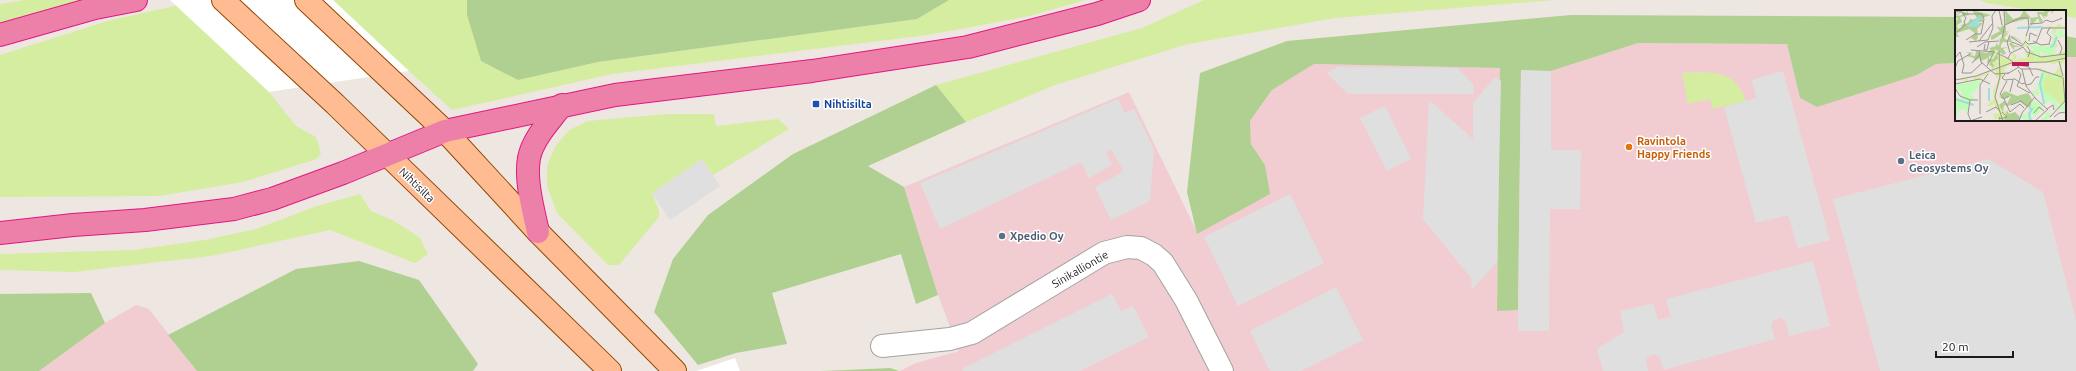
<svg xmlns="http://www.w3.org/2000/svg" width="2076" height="371" viewBox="0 0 2076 371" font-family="Ubuntu,sans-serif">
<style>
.commercial{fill:#f1cdd2}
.grass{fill:#d5eda0}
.forest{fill:#b0d091}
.parking{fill:#dfdfdf}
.pier{fill:#fff}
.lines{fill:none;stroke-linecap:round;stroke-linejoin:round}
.minor-casing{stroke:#a2a2a2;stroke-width:24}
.major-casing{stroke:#924600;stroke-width:24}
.highway-casing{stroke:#e11783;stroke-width:24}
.minor{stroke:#fff;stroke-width:22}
.major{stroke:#ffbc93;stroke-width:22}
.highway{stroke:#ec80a9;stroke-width:22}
.transit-dot{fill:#1a4fb4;stroke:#fff;stroke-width:1.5}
.food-dot{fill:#e8710a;stroke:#fff;stroke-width:1.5}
.service-dot{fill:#5c6f8a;stroke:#fff;stroke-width:1.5}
.labels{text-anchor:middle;stroke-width:3;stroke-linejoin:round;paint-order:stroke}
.transit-label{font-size:11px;font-weight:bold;fill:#164399;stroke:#fff;text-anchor:start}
.food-label{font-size:11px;font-weight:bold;fill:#c56008;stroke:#fff;text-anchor:start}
.service-label{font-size:11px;font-weight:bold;fill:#4e5e75;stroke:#fff;text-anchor:start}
.street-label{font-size:11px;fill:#1b1b1b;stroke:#fff}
.inset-river{fill:none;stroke:#9cdddf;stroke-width:2}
.inset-road{fill:none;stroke:#9a9591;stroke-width:1}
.view{fill:#c2185b;fill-opacity:0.15;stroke:#c2185b;stroke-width:2}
.inset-edge{fill:none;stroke:#1b1b1b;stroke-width:2}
</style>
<rect width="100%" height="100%" fill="#eee6e0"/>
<!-- commercial -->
<g class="commercial">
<polygon points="1638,43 1787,44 1800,98 1917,75 1936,64 1956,63 1956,120 2065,120 2065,57 2076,57 2076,371 900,371 916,363 959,351 938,295 904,187 1129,92 1198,234 1265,165 1251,144 1250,121 1272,90 1314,64 1500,68 1497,310 1518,310 1521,70 1551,71"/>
<polygon points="136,305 149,309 197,371 39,371 105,323"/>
</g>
<!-- grass -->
<g class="grass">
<polygon points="25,0 95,0 0,27 0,4"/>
<polygon points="203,0 467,0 467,15 518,80 598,62 916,19 949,0 1085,0 1030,16 928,35 612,74 452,110 409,71 269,92 296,126 316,137 321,153 317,159 243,182 159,196 0,197 0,55 111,20"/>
<polygon points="1204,0 1555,0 1335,18 1188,44 1055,85 966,122 936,85 1142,28"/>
<polygon points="1980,0 2076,0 2076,18 2065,16 2065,11 2037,11 1987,3"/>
<path d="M1698,72c25,1 39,3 48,29l-33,8 -3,-10 -22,5 -6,-31z"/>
<polygon points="666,114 714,114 716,126 778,119 789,129 713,175 702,160 652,193 659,211 659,217 619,265 608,265 557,213 547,186 547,166 555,147 569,130 588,121"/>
<polygon points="360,194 371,211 392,220 410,231 420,238 428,254 415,263 330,230 211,256 74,272 0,270 0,254 133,250 205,240 256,229 317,206"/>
</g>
<!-- forest -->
<g class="forest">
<polygon points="467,0 949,0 917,19 598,62 518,80 481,61 467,15"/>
<polygon points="1571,15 1956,17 1956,63 1936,64 1917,75 1817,107 1800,98 1787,44 1638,43 1551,71 1521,71 1518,310 1497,311 1500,68 1314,64 1272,90 1250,121 1251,144 1265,165 1270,194 1197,234 1187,192 1200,73 1287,41"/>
<polygon points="2065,36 2076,38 2076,57 2065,57"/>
<polygon points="936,85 966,122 868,166 904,187 938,295 916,304 901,254 772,293 787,344 736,353 698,365 654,312 673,259 708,215 793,154"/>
<polygon points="359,261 419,280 478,364 473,371 197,371 168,335 296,269"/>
<polygon points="91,293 105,323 39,371 0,371 0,294"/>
<polygon points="890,368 899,371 822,371"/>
</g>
<!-- parking -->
<g class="parking">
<polygon points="1337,67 1457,68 1473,84 1474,94 1348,94 1327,73"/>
<polygon points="1521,70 1551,71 1551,150 1581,150 1580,209 1550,209 1549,331 1518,331"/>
<polygon points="1783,71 1830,240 1798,248 1788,215 1756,223 1724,107 1756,98 1752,80"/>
<polygon points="1495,77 1501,81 1497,262 1472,290 1471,278 1423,219 1429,100 1473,139 1473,103"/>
<polygon points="1118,99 1125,113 1134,109 1154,149 1150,201 1111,220 1095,187 1121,173 1123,170 1111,149 1106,152 1112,165 1089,178 1081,162 940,229 920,183"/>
<polygon points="1385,106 1411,159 1387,171 1360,118"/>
<polygon points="702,159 720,186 670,220 652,193"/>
<polygon points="1988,159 2043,192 2076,320 2076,371 1880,371 1833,199"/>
<polygon points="1290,194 1324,263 1238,306 1204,237"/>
<polygon points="1813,261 1830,326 1789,336 1786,321 1780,318 1774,320 1771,325 1775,339 1663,370 1660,357 1655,354 1648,356 1646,361 1648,371 1603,371 1597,349 1624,332 1620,311 1653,303 1658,320 1671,317 1666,299"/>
<polygon points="1336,287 1363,340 1301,371 1270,371 1250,331"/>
<polygon points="1112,294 1121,311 1133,306 1149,337 1080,371 963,371 962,369"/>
</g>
<!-- pier -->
<g class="pier">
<polygon points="170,0 333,0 409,71 269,92"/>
<polygon points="735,358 740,371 696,371"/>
</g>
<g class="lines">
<defs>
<polyline id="minor" points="882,346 950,339 972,333 1104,253 1127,247 1141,248 1154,255 1163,263 1186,300 1222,371"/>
<g id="major">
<polyline points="223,0 335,104 610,371"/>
<polyline points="306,0 445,131 538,232 675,371"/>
</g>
<g id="highway">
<polyline points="0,35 95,8 136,0"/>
<path d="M538,232c-5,-23 -13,-52 -9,-74 4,-20 22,-38 33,-53"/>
<polyline points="0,233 73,225 145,220 234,209 272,199 343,173 445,131 615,95 812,71 968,47 1097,14 1139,0"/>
</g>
</defs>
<!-- minor casing -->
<use href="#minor" class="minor-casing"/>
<!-- major casing -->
<use href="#major" class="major-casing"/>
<!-- highway casing -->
<use href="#highway" class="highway-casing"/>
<!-- minor -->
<use href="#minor" class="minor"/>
<!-- major -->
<use href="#major" class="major"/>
<!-- highway -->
<use href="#highway" class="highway"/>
</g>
<!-- markers -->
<rect class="transit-dot" x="812" y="100" width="8" height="8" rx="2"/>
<circle class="food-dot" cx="1629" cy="147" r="4"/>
<g class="service-dot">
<circle cx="1901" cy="161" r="4"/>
<circle cx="1002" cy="236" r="4"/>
</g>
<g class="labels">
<!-- transit labels -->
<g class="transit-label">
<text x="824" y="108">Nihtisilta</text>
</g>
<!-- food labels -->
<g class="food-label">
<text x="1637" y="145">Ravintola<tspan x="1637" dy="13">Happy Friends</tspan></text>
</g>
<!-- service labels -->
<g class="service-label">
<text x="1909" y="159">Leica<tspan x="1909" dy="13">Geosystems Oy</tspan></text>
<text x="1010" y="240">Xpedio Oy</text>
</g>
<!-- street labels -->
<g class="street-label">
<text transform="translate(417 185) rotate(44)" y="4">Nihtisilta</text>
<text transform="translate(1080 269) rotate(-30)" y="4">Sinikalliontie</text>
</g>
</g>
<!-- overview -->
<g transform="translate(1955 10)">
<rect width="111" height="111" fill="#eee6e0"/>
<path d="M104,14l7,4h-14l5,2 -2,4 4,3h-3l-1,3 3,6 -7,6 2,3 13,-4v4l-3,1 3,1 -19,4 -35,1 -21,7 3,-9 4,2 -1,-8h-3l2,1 -4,3 -3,-2 2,-4 2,4 2,-7 9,10 2,-1 -3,-2 10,5 -5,-4 6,2 -2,-5 2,-1 3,3 -2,4h3l2,-5v4l7,-1 -4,-11 -5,4v-1l6,-5 2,-12 2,-1 -2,7 2,5h4l-9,3 2,4 4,2v-3l10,2 2,5 4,-2 -2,-3 3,-3v7l5,-1 -4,-1v-3l3,1 -3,-3 5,-1 2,-16 -3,-5h-10l12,-1v2zM111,49l-6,8 6,17h-3l2,16 -4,6 -7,-8 -8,-1 -4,-7v-17l1,5 5,-5 -4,1 -2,-3 -6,-2 5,-1 12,7 7,-9 -1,-4 -7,3 -1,-2h-36l-9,4 -11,27 7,17 6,1 -1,7 -3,2 -6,-1v-3l-3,3 -2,-6 7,-1 -5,-5v-4l-1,2 1,-3 -6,4 -2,-2 7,-6 -1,-8 6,-12v-3l-3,3 -1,-9 -20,10 -3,-2 -5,1 1,2 -3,1 -2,-1 -7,3h-1l11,-4h-11l20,-3 35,-14z" fill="#d5eda0"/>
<path d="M12,0l2,5 -9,2 2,5 -5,3 1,4 4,-2 -1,-2 7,-2 3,-5 1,2 5,-2 -5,-8 19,5 -9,3 2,4h-5l-1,-4v8l1,-3h4l-6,6 1,8 -2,4 -5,-3 4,-5 -6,-4 -12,4 2,4h-4v-15l3,-3 -3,-3 7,-1v-3l-7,4v-1l6,-4 6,2zM47,0l3,7v8l-1,6 2,-6v7l5,-3 -8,6 6,-3 -5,6 4,3 2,-5h3l11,7 -14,-7 3,9 9,2h-8l1,4 -6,-7 2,-2h-8l-2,3 6,-1 -6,1v3l7,-1 -5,2 3,4 -2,2 -9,-6 -2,6 -4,1v3h4l4,-6 1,6 -6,4 2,2 -1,3 -4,-4 2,-2 -4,1 1,-5 -7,3 4,4 -4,-3 -1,-2v-2l-5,3 -1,-3 -7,-2 3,-2 -4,-2 7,1 -3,2 5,1 1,-5 11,2 4,-3 -2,-2 7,-2v-3l3,3 1,-7 -5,1 7,-2 1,-5 -9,6 -3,1v-4l9,-5 -4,-5 5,2 1,-3 2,1v-6l-3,1 4,-2zM50,0l8,9 7,-2 4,-7 7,8 7,-1 -1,-5h7l1,-2 9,1 -3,3 1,-3 -4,1 -1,5 -3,-1 1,3 -4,-5 -2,1 4,6 -3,2 -2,-5 -7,8 -1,-8 -24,6zM50,81l12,5 11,-3 4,6 -2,10 -11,-8 -11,5 -4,-1 -1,7 -4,-7 5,-4 3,3 4,-8 -9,3 -4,-4 4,2 -1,-3zM52,100l2,4 6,-2 5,5 -1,4h-15z" fill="#b0d091"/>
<path d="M98,18l3,8h4l-3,-3 5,-5 1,7 1,-2 2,4h-7l-4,4v13h-10l1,3 -4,-6 -2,1 -5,9 -1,-12 -7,-4 24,2 -1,-3 3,-1 2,-7 -4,-3zM86,62l4,3 1,-2 13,5 -5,1 -6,-5 -5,7 1,9 9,7 5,9h5l3,-20v24h-7l-10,-10 -5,6 1,-8 -3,-9 -4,2 2,2 -3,3 -6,-4 7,-3 -1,-6 -4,2 1,-2h5zM27,70l-8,13h-4l5,7h-5l1,6h-4l2,2 -2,4 -3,-3 -5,1 -4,11v-24l5,3 2,-4 -4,-5 2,3 3,-2 -6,-3 -1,-4zM77,90l8,5 2,-1v6l10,5 -6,6h-7l7,-5v-3l-5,-3 -7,8v-3l-4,-1 2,7 -10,-3v-5l5,2 4,-5 -4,-3h4z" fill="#bffdb7"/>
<path d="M27,5l-5,12h-10l3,-4z" fill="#9cdddf"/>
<path class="inset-river" d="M62,18l25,-1M95,37l3,-1 4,-9M88,63l-3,10 4,21M0,89l19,6M34,91v-13M74,98l3,1 -3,5 2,7"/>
<path class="inset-road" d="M44,0l3,15M0,2l6,-1 5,7 -2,4 1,3 -8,7M9,4h18M75,14l12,-1 4,-3 6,2 8,-3 2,-1 -2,1M50,15l15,-7h8l1,9 -3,9M55,25l-3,7 3,11M56,27l11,7M47,28l3,-14 -1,-14M11,30l9,-6h6l3,-15 -2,-5M103,30l4,8 -2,6M24,31l13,-17M70,31l3,3 8,-1 6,-15h24M74,31l1,-8 7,3M78,31l8,4 9,-1M14,32l19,-2 5,-12 -1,-12 4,-6M57,32l10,4 3,-4M30,34l-1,6h3l2,-9M94,34l2,-7 -4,-4 3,-6M72,36l3,5 -2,6M22,37l8,-5 14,-1M68,37l4,5 14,5 25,-3M16,40l24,2M24,41l2,11 14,12 14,-1M44,41l1,25 -5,21 8,24M42,43l12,6 12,10h16l25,8M0,48l5,-6 4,13 -2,8M53,48l3,-5 12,-6M104,51l4,15M17,53l8,-9M64,55l10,2 4,9M32,56l7,-14M0,58l3,-7 12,-7M67,59l4,17 10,13M63,60l3,5 -2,6M7,63h9l11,-10M50,64l-3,4 3,2 10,-1 7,5 3,-1M52,64l12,-7M0,70l21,-4 35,-13 36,-1 19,-4M52,71l-7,13 4,5 5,-3M64,71l-2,5 13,7M0,74l25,-5 10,5M71,75l5,-1 5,-7h3M0,78l5,8 10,4h8M55,82l3,-12M79,87l14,13M49,89l6,13 10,-8 4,4M15,90l-2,14 3,7M56,95l10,-4 6,5M92,99l6,-4 1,5M31,102l10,-5 3,3M79,103l5,-6 5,4M25,104v-29l8,-11M45,107l-1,2 8,-2 -5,-5M95,107l15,-16 -2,-24M99,107l5,-4 7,-1M15,111l12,-4M64,111l3,-8 12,-15M80,111l12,-11"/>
<path class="view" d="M58,53h15v2h-15z"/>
<rect width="111" height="111" class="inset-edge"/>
</g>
<!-- scale -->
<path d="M1936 351v6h77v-6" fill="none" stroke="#1b1b1b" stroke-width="2"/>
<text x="1942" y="351" font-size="12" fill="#1b1b1b" stroke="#ffffff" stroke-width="3" paint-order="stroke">20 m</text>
</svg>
